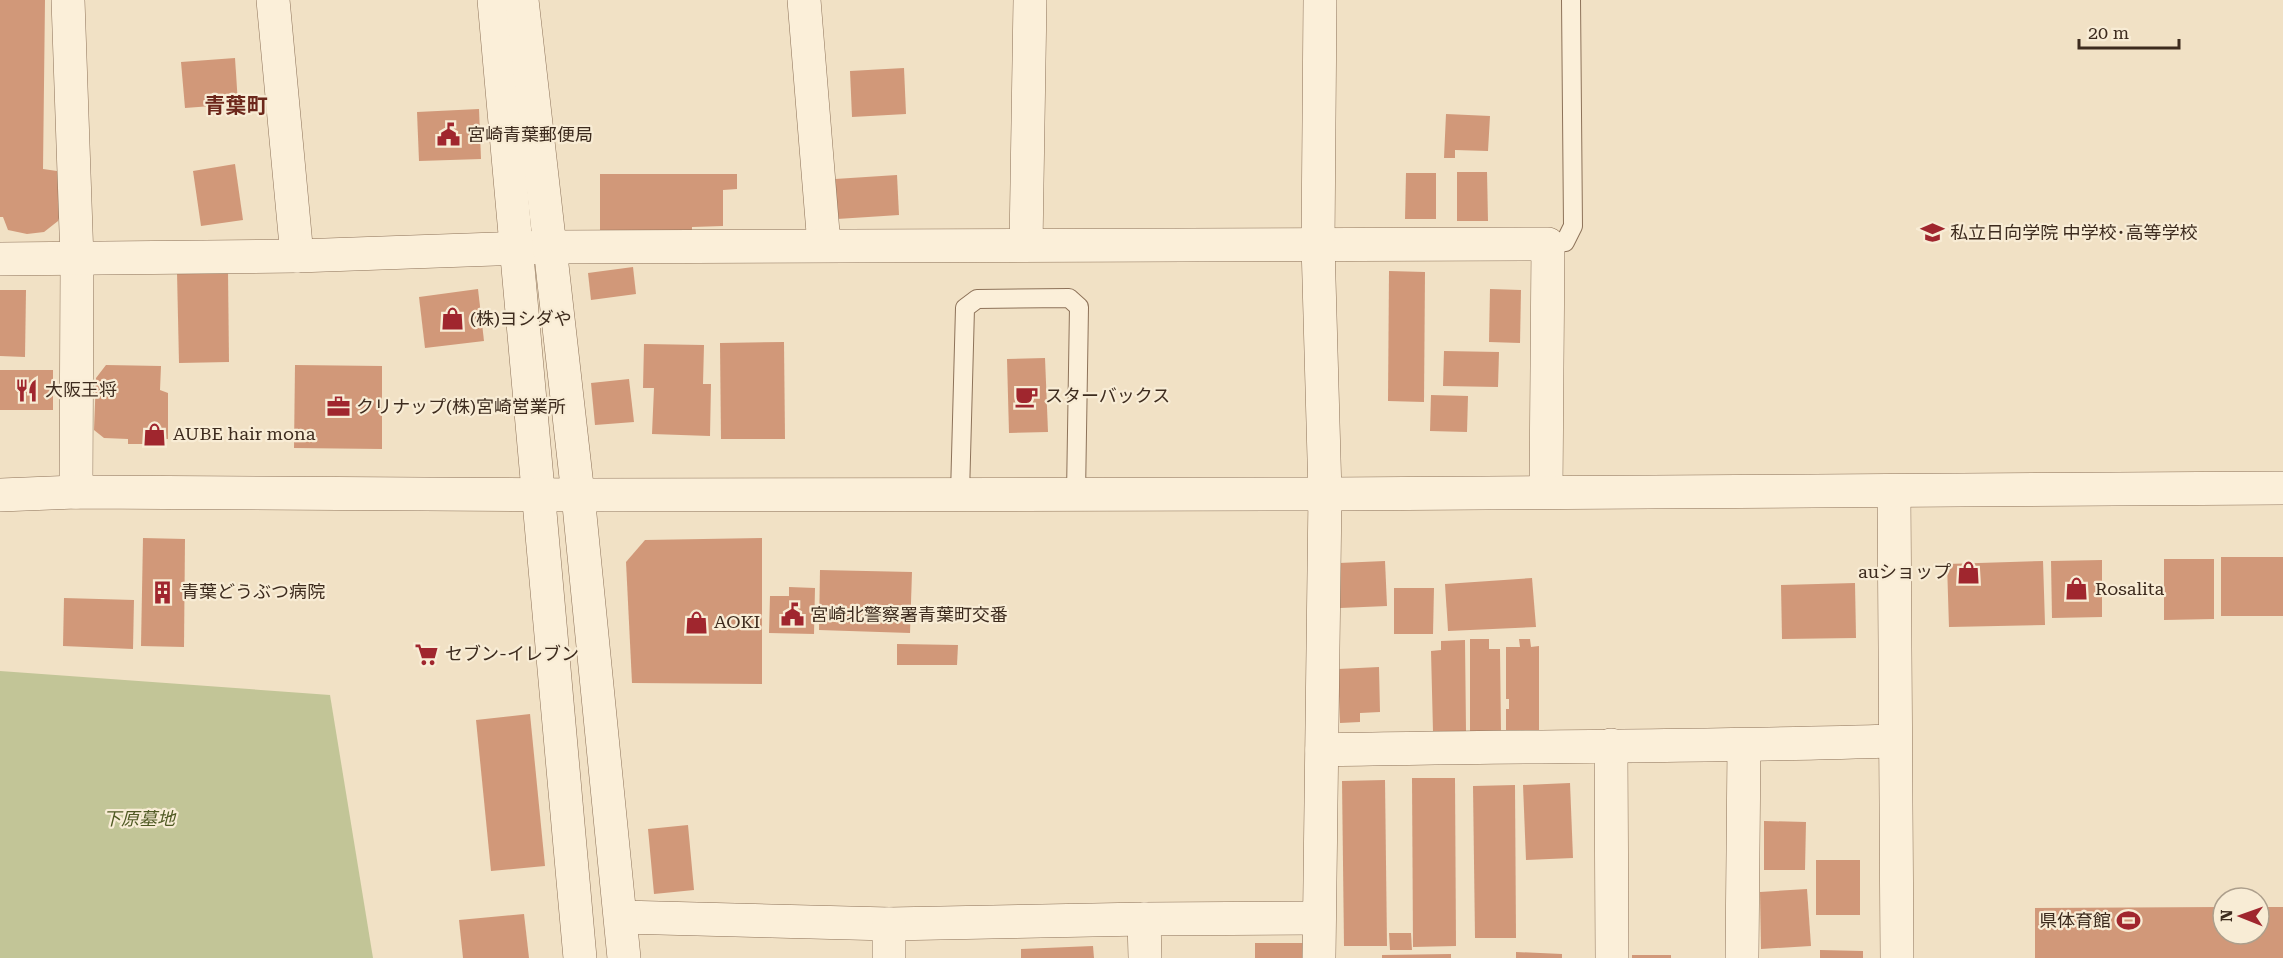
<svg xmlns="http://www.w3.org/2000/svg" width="2283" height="958" viewBox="0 0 2283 958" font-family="'Roboto Serif','Noto Sans JP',serif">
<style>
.cemetery{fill:#c2c597}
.building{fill:#d19879}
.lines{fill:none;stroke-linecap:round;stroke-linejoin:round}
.service-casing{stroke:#8d7259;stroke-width:20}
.minor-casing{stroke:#8d7259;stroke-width:34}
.tertiary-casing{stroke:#8d7259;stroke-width:34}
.service{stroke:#fbefd9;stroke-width:18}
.minor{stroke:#fbefd9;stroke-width:33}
.tertiary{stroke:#fbefd9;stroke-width:33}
.labels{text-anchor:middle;stroke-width:4.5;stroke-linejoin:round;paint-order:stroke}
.poi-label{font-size:18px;fill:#3d2b1e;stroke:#f8ecd5;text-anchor:start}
.park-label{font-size:18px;font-style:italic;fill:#505a24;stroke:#f8ecd5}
.quarter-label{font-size:21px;font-weight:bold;fill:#6c271b;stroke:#f8ecd5}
</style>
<rect width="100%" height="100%" fill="#f1e1c5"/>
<!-- cemetery -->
<polygon class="cemetery" points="0,671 330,695 373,958 0,958"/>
<!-- building -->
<g class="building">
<polygon points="0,0 45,0 43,169 57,171 64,203 58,221 44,232 27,234 8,230 3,217 0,217"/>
<polygon points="235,58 238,104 185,108 181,62"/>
<polygon points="904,68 906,114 852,117 850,71"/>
<polygon points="479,109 481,159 419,161 417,112"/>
<polygon points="1446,114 1490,116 1488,151 1455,150 1455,158 1444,158"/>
<polygon points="235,164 243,220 201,226 193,171"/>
<polygon points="1457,172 1487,172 1488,221 1457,221"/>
<polygon points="1406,173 1436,173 1436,219 1405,219"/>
<polygon points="600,174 737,174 737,189 723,190 723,226 692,227 692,230 600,231"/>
<polygon points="897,175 899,215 837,219 835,179"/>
<polygon points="633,267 636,294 591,300 588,273"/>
<polygon points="228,271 229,362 179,363 177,272"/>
<polygon points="1389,271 1425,272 1424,402 1388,401"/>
<polygon points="478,289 484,341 425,348 419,297"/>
<polygon points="1490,289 1521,290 1520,343 1489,342"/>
<polygon points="0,290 26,290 25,357 0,356"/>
<polygon points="784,342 785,439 721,439 720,343"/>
<polygon points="644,344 704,345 703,384 711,384 710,436 652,434 654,388 643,388"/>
<polygon points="1444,351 1499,352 1498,387 1443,386"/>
<polygon points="1045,358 1048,432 1009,433 1007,359"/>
<polygon points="106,365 161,366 160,390 168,393 168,439 152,439 152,444 128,444 128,439 104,438 94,430 96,378"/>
<polygon points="295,365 382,366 382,449 294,448"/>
<rect x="0" y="370" width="53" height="40"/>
<polygon points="629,379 634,422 595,425 591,383"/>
<polygon points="1431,395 1468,396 1467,432 1430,431"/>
<polygon points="143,538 185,539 184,647 141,646"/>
<polygon points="762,538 762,684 632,683 626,562 645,540"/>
<rect x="2221" y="557" width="62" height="59"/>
<polygon points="2164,559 2214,559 2214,619 2164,620"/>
<polygon points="2102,560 2102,617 2052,618 2051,561"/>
<polygon points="1385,561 1387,606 1340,608 1339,563"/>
<polygon points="2043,561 2045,625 1949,627 1947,564"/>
<polygon points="820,570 912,572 910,633 819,630"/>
<polygon points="1532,578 1536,627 1448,631 1445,584"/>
<polygon points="1855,583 1856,638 1782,639 1781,585"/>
<polygon points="789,587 815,588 814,634 769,633 770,596 789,596"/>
<polygon points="1394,588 1434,588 1433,634 1394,634"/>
<polygon points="64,598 134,600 133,649 63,646"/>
<polygon points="1470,639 1489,639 1489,649 1500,649 1501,733 1470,733"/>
<polygon points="1519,639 1530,639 1531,647 1539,646 1539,730 1506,730 1506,709 1509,709 1509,699 1506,699 1506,647 1520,647"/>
<polygon points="1465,640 1466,732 1433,732 1431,651 1441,650 1441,641"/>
<polygon points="897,644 958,645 957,665 897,665"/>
<polygon points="1379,667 1380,712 1360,713 1360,722 1340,723 1338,669"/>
<polygon points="530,714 545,866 491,871 476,720"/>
<polygon points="1412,778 1455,778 1456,946 1413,947"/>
<polygon points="1385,780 1387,946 1344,946 1342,781"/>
<polygon points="1570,783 1573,858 1526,860 1523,785"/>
<polygon points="1515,785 1516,938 1475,938 1473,786"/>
<polygon points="1764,821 1806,822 1805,870 1764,870"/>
<polygon points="688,825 694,890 654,894 648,829"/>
<rect x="1816" y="860" width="44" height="55"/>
<polygon points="1807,889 1811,946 1761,949 1760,892"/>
<polygon points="2223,907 2223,934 2259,934 2259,907 2283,907 2283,958 2035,958 2035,908"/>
<polygon points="524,914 529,958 463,958 459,920"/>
<polygon points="1389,933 1411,933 1412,950 1390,950"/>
<rect x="1255" y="943" width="51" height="15"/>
<polygon points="1093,946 1094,958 1021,958 1021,949"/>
<polygon points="1820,950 1863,951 1863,958 1820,958"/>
<polygon points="1516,952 1562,954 1562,958 1516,958"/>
<polygon points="1451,954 1451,958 1382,958 1382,955"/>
<rect x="1632" y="955" width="39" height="3"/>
</g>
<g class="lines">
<defs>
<g id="service">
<polyline points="1548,244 1565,242 1573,226 1571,0"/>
<polyline points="960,494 965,308 977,299 1069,298 1079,307 1076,494"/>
</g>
<g id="minor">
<polyline points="68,0 77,260 76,492"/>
<polyline points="273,0 297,256"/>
<polyline points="804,0 824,245"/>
<polyline points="1026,245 1030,0"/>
<polyline points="0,259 297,256 549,247 1548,244 1546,491"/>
<polyline points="1611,745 1612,958"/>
<path d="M1322,750c191,-4 382,-3 572,-9"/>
<polyline points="621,917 889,924 1144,919 1319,918"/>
<polyline points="1144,919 1145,958"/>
<polyline points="889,958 889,924"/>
<polyline points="1319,958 1325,494 1318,244 1320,0"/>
<polyline points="1742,958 1744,746"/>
</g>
<g id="tertiary">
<polyline points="494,0 580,958"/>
<polyline points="522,0 578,495 624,958"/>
<polyline points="1894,492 1897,958"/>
<polyline points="0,495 76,492 578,495 1325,494 2283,488"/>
</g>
</defs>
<!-- service casing -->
<use href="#service" class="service-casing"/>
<!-- minor casing -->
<use href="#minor" class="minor-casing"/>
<!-- tertiary casing -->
<use href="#tertiary" class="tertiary-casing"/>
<!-- service -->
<use href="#service" class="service"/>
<!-- minor -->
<use href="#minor" class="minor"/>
<!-- tertiary -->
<use href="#tertiary" class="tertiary"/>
</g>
<!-- icons -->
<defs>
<symbol id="civic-bare" viewBox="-9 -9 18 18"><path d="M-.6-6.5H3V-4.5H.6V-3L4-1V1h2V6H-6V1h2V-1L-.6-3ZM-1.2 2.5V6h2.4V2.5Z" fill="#a0262e" stroke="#f8ecd5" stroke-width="2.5" paint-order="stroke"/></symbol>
<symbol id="school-bare" viewBox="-9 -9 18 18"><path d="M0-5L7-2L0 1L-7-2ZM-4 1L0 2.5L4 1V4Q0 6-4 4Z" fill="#a0262e" stroke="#f8ecd5" stroke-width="2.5" paint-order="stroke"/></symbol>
<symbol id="shop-bare" viewBox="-9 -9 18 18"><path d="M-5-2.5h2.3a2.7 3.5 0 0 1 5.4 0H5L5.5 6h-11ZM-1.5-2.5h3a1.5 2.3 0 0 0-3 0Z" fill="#a0262e" stroke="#f8ecd5" stroke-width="2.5" paint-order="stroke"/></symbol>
<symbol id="restaurant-bare" viewBox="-9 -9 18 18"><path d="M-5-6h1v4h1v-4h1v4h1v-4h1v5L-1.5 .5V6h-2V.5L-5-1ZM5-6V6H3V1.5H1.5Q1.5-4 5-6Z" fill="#a0262e" stroke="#f8ecd5" stroke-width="2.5" paint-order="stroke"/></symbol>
<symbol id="cafe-bare" viewBox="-9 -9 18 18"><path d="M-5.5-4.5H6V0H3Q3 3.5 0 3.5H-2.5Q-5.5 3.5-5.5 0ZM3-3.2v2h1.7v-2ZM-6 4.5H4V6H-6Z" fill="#a0262e" stroke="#f8ecd5" stroke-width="2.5" paint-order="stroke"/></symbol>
<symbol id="office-bare" viewBox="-9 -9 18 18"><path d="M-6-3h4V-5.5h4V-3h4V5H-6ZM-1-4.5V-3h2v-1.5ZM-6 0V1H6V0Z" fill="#a0262e" stroke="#f8ecd5" stroke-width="2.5" paint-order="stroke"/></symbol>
<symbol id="building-bare" viewBox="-9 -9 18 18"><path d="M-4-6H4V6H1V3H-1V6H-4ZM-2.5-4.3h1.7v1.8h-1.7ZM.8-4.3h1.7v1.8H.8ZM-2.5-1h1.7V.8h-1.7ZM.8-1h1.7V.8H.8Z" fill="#a0262e" stroke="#f8ecd5" stroke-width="2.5" paint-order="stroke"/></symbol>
<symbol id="supermarket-bare" viewBox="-9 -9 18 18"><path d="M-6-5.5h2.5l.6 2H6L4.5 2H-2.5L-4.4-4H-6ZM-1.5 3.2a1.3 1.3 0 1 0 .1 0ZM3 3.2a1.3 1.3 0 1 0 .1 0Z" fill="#a0262e" stroke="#f8ecd5" stroke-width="2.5" paint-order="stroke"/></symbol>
<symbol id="stadium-bare" viewBox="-9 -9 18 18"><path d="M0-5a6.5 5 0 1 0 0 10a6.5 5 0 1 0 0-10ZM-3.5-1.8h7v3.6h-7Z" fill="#a0262e" stroke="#f8ecd5" stroke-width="2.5" paint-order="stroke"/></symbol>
</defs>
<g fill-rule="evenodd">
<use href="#civic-bare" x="432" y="118" width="33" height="33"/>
<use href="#school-bare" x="1916" y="216" width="33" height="33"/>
<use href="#shop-bare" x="436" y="302" width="33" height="33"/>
<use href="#restaurant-bare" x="10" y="374" width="33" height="33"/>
<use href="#cafe-bare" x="1010" y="380" width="33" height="33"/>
<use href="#office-bare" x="322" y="390" width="33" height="33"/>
<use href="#shop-bare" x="138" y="418" width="33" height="33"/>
<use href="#shop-bare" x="1952" y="556" width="33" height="33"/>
<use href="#shop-bare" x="2060" y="572" width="33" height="33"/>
<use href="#building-bare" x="146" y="576" width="33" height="33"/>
<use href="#civic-bare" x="776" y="598" width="33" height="33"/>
<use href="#shop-bare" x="680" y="606" width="33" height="33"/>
<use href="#supermarket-bare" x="410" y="638" width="33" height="33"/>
<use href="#stadium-bare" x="2112" y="904" width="33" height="33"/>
</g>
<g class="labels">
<!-- poi labels -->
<g class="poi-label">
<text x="467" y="141">宮崎青葉郵便局</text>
<text x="1950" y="239">私立日向学院 中学校･高等学校</text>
<text x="470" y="325">(株)ヨシダや</text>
<text x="45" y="396">大阪王将</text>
<text x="1045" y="402">スターバックス</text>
<text x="356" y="413">クリナップ(株)宮崎営業所</text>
<text x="173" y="440">AUBE hair mona</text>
<text x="1951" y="578" text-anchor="end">auショップ</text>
<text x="2095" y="595">Rosalita</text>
<text x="181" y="598">青葉どうぶつ病院</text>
<text x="810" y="621">宮崎北警察署青葉町交番</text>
<text x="714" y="628">AOKI</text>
<text x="445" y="660">セブン-イレブン</text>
<text x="2111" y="927" text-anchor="end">県体育館</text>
</g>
<!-- park labels -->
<g class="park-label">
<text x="139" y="825">下原墓地</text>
</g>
<!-- quarter labels -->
<g class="quarter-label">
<text x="236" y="113">青葉町</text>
</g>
</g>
<!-- north arrow -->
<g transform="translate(2241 916) rotate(271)"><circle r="28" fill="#f8ecd5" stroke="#ad9f8c" stroke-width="1.5"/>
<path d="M0-4.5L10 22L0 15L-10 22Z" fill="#a0262e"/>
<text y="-9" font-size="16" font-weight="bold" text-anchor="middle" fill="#3d2b1e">N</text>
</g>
<!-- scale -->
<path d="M2079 39v9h100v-9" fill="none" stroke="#3d2b1e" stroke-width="3"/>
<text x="2088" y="39" font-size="18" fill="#3d2b1e" stroke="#f8ecd5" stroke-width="4.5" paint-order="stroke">20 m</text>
</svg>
